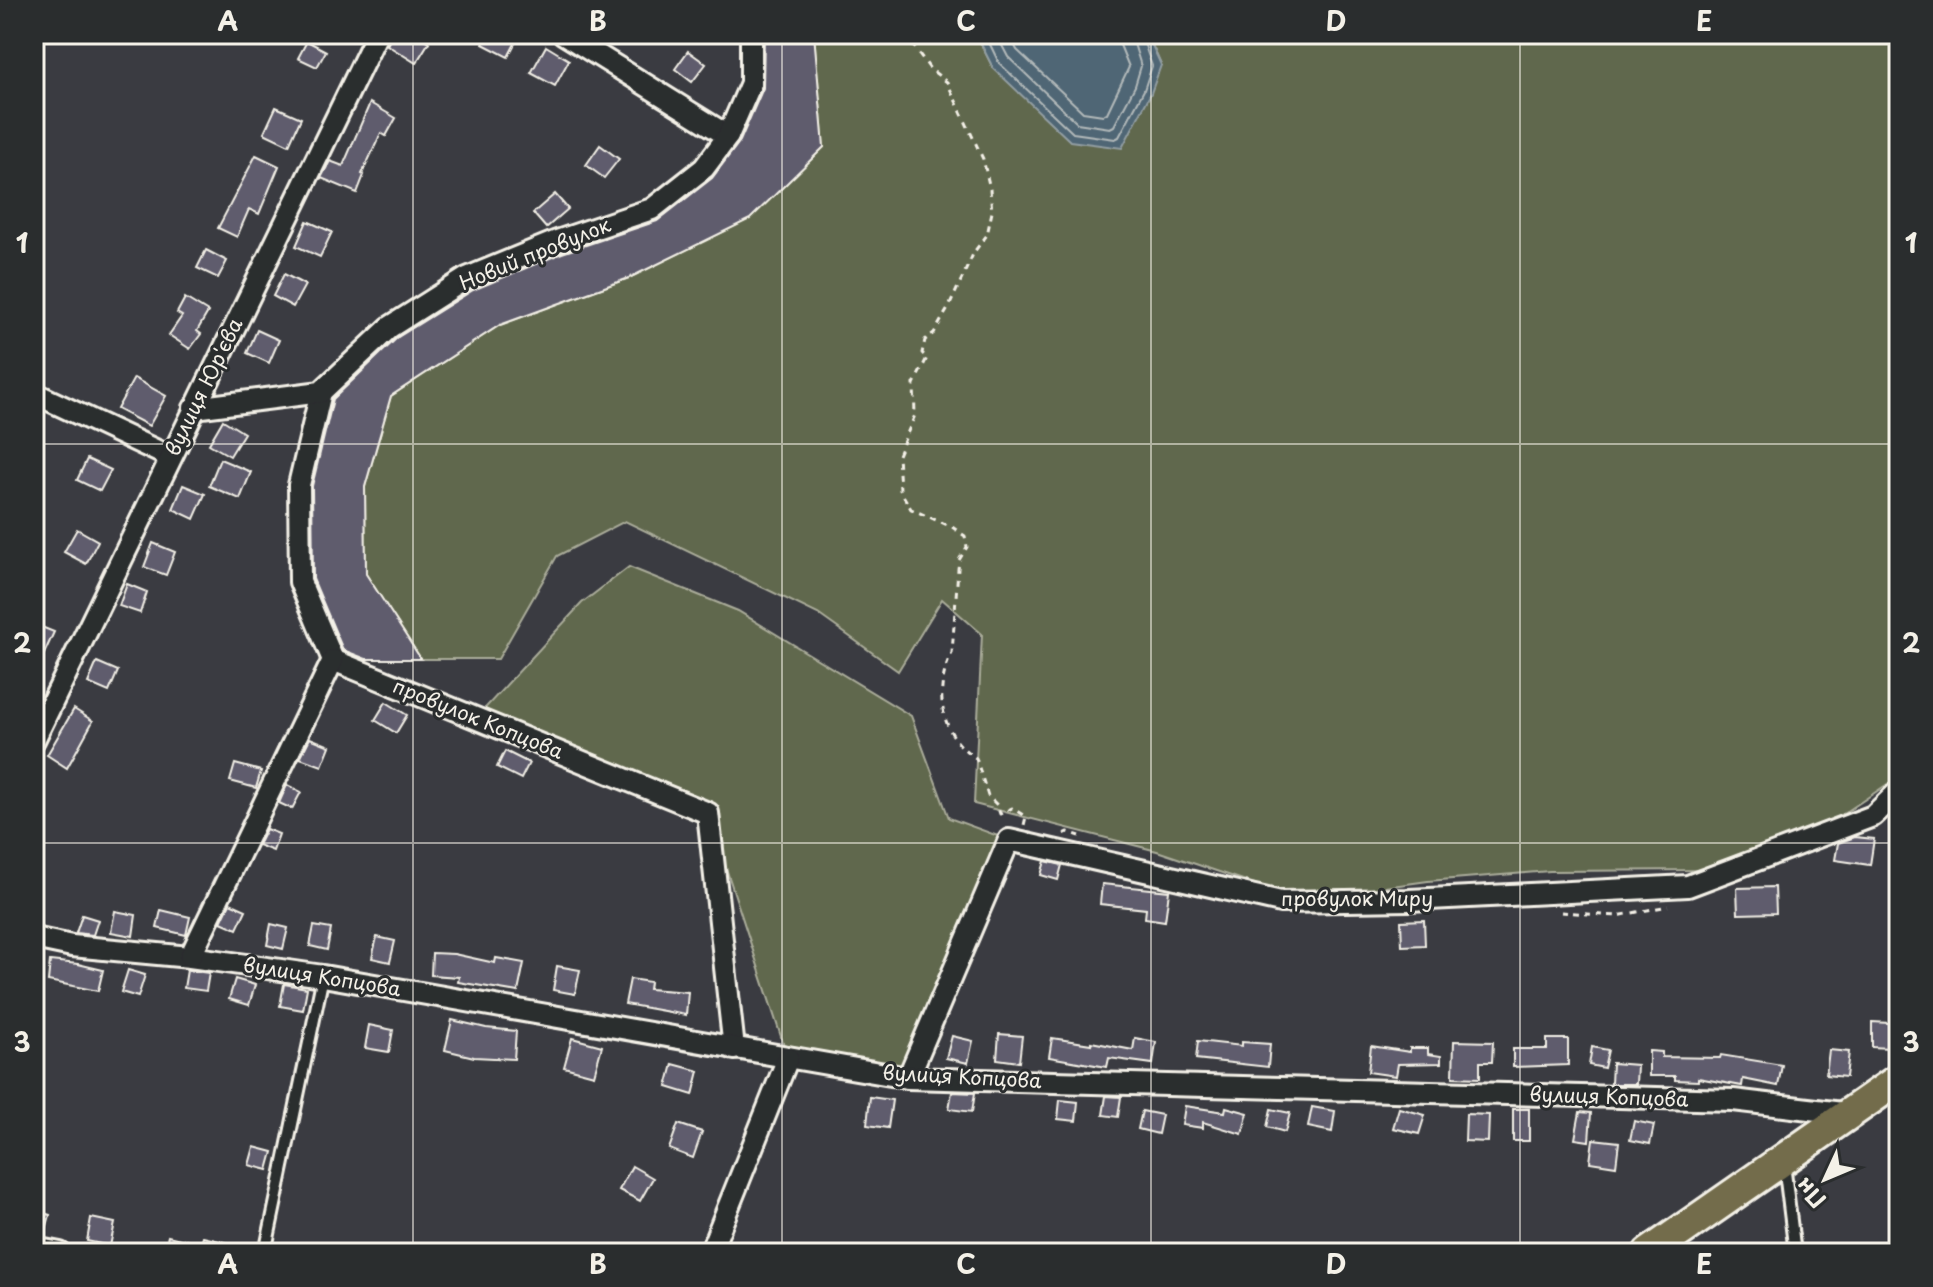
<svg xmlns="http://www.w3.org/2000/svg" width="1933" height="1287" viewBox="0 0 1933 1287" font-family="'Playpen Sans',sans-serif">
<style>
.green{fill:#60674d;stroke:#aaac9a;stroke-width:2}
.water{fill:#506674;stroke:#929ea2;stroke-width:2}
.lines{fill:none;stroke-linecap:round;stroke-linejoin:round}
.shore{stroke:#b2b9ba;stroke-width:2}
.building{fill:#5e5b6d;stroke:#f4f1e8;stroke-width:2}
.lane-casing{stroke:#f4f1e8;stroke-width:16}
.street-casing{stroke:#f4f1e8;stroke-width:26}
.primary-casing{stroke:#f4f1e8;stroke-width:36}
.path{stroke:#f4f1e8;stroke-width:3;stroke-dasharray:6 6;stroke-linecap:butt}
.lane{stroke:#2a2d2e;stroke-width:10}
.street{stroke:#2a2d2e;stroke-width:20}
.primary{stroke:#736c4b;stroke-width:30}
.grid{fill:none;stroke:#f4f1e8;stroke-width:2;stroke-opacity:0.55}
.labels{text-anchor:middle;stroke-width:6;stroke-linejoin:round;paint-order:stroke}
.street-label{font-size:20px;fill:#f4f1e8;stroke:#2a2d2e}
.neatline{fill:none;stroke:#f4f1e8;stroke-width:3}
.grid-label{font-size:26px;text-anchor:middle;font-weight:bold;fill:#f4f1e8}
</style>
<rect width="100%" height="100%" fill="#3a3b41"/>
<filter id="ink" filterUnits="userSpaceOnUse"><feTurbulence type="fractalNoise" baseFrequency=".0125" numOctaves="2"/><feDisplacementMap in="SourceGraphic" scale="16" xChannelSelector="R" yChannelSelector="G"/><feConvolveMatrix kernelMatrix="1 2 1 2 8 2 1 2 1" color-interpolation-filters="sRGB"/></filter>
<g filter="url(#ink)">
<!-- green -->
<g class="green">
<polygon points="814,34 976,34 993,68 1161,65 1147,34 1899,34 1898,777 1794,847 1700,870 1550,871 1428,881 1299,899 1157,851 974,804 982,634 942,599 898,671 818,614 625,521 557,556 498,659 421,659 366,574 365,487 391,396 500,325 629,278 750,219 824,147"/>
<polygon points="629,567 738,611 911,716 949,818 1009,840 908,1078 788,1058 708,813 476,718 582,603"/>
</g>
<!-- water -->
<polygon class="water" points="976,34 1147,34 1161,65 1151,93 1122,148 1070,141 993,68"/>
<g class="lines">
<!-- shore -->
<g class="shore">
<polyline points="985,34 999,63 1073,133 1115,139 1119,137 1144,90 1152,66 1141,34"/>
<polyline points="996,34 1008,57 1077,123 1110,128 1114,126 1135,86 1141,66 1131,34"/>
<polyline points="1009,34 1017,50 1083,112 1103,115 1107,113 1129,67 1120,45 1119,34"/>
</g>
</g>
<!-- building -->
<g class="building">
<polygon points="393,34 415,34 429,42 416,63 387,45"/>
<polygon points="489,34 520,34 508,57 483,44"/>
<polygon points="764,34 814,34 824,147 750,219 629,278 500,325 391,396 365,487 366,574 421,659 366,659 343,650 313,579 312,486 333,399 398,337 473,290 562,253 657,221 712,178 740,141 763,88"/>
<polygon points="307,41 326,51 317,67 298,58"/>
<polygon points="546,46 569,60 555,86 531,73"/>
<polygon points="688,51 706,64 692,82 675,69"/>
<polygon points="370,103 396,118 386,136 381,133 362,174 364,175 357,193 321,178 330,161 343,166"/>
<polygon points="276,107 301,118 289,145 264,133"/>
<polygon points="600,145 619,159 604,178 586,165"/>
<polygon points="256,155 279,166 259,214 249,209 237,237 218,228"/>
<polygon points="555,194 568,209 546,228 533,213"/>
<polygon points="307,221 332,232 320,257 296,246"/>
<polygon points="206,250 227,261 218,278 197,268"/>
<polygon points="284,274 305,285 293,307 273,296"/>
<polygon points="185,298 208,312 197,331 201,334 190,349 169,335 182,316 177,313"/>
<polygon points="257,330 279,340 269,363 247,353"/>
<polygon points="134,378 166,396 149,426 117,409"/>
<polygon points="223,420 244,433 230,456 209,444"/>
<polygon points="87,459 111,470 100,491 77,480"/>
<polygon points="220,459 251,472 240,499 209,486"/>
<polygon points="183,485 205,494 194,519 173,509"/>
<polygon points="77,529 98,541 86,564 64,552"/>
<polygon points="153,543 175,552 166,575 144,567"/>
<polygon points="127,584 147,592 140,613 119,606"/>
<polygon points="34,624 54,632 44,654 34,650"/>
<polygon points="97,662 118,671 109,692 88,683"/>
<polygon points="386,702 407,715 396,733 375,720"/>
<polygon points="74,709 93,721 67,768 47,755"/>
<polygon points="310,738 330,746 322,766 300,758"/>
<polygon points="505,751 529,763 521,779 497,767"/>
<polygon points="235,764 261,771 256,788 230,781"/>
<polygon points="287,785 301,792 292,809 279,803"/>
<polygon points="266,829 279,834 273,851 258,845"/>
<polygon points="1855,837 1874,839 1870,865 1835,860 1838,843"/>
<polygon points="1045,861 1062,865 1058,880 1041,875"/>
<polygon points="1102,884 1169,891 1165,921 1145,918 1146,909 1100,904"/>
<polygon points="1775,887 1776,913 1738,914 1737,888"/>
<polygon points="230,903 246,910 237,929 221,922"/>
<polygon points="161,910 190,917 186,935 157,928"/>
<polygon points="115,911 136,915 133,936 111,932"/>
<polygon points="82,915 98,920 93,935 76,933"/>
<polygon points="1424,920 1425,945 1402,946 1401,921"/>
<polygon points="271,924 288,928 283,949 267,945"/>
<polygon points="314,926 331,929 327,950 310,946"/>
<polygon points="377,937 395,941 390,962 372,958"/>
<polygon points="432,953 454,954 495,963 496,958 524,963 518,992 458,982 459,977 431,975"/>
<polygon points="50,961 78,964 103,970 98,991 48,981"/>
<polygon points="557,966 580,970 575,994 553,990"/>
<polygon points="128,970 145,975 138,997 121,992"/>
<polygon points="187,970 209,973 206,991 184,988"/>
<polygon points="235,979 255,985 249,1005 229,999"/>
<polygon points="630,979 650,982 649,989 688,992 686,1015 625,1004"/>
<polygon points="284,984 307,988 303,1010 280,1006"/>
<polygon points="452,1020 486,1028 516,1031 514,1059 474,1057 445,1050"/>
<polygon points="1872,1022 1889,1023 1889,1048 1872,1047"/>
<polygon points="369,1025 393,1030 389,1052 365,1048"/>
<polygon points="999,1034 1022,1036 1019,1062 997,1059"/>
<polygon points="952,1036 973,1041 968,1063 946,1058"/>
<polygon points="572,1038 602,1046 594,1075 564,1067"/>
<polygon points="1052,1038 1091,1044 1091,1042 1133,1050 1135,1038 1156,1042 1153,1064 1109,1058 1107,1067 1049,1057"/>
<polygon points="1547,1039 1568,1039 1568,1065 1513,1067 1513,1049 1547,1049"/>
<polygon points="1198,1041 1242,1046 1242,1042 1270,1044 1268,1067 1196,1059"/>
<polygon points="1454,1041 1493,1042 1492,1062 1480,1062 1480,1078 1453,1077"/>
<polygon points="1371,1046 1410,1052 1410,1048 1428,1048 1428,1054 1441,1056 1441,1063 1398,1064 1396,1076 1368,1072"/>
<polygon points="1592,1047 1608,1050 1604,1068 1589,1065"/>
<polygon points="1829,1050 1849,1052 1846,1077 1826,1075"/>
<polygon points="1649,1051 1662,1052 1662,1057 1720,1058 1721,1055 1782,1065 1778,1086 1743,1079 1742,1086 1698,1078 1698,1081 1675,1080 1675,1076 1649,1076"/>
<polygon points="1612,1063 1637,1065 1636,1084 1611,1084"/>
<polygon points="673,1064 699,1071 693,1095 667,1087"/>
<polygon points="952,1092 975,1093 972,1112 949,1109"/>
<polygon points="1106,1096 1121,1097 1118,1117 1103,1115"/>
<polygon points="870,1097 892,1100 888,1128 867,1125"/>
<polygon points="1060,1100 1078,1102 1076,1121 1058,1119"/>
<polygon points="1185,1106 1225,1112 1226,1107 1248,1113 1242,1134 1203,1122 1203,1128 1182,1125"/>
<polygon points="1312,1107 1335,1111 1332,1132 1308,1127"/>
<polygon points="1399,1108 1425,1115 1419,1134 1393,1128"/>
<polygon points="1271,1109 1290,1113 1285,1132 1267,1127"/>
<rect x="1513" y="1109" width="16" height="32"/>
<polygon points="1142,1111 1162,1115 1158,1134 1138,1129"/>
<polygon points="1580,1112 1591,1113 1589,1141 1575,1139"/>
<polygon points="1466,1114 1489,1115 1488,1142 1465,1141"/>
<polygon points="1634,1121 1654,1125 1650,1144 1630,1140"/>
<polygon points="678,1124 702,1132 693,1158 669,1149"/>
<polygon points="1593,1139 1619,1142 1616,1166 1590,1162"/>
<polygon points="254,1147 273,1152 268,1170 249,1165"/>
<polygon points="632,1166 653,1178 640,1201 619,1190"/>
<polygon points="34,1210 50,1215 44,1237 34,1235"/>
<polygon points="91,1218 115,1223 110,1246 87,1241"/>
<polygon points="168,1236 201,1244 203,1237 249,1248 248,1253 163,1253"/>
</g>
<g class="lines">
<defs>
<g id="lane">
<polyline points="1784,1164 1795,1253"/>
<polyline points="265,1253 323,976"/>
</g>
<g id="street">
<polyline points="564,34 728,136"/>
<polyline points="321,392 299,485 300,582 333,660"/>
<polyline points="34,393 170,457"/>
<polyline points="194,408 321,392 390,327 467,278 557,241 652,209 704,168 728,136 751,83 751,34"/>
<polyline points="333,660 708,813 734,1049"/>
<polyline points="34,740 377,34"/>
<polyline points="34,938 72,946 190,957 323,976 908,1078 1733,1100 1851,1114"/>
<polyline points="190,957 333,660"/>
<polyline points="908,1078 1009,840 1281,902 1409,900 1688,886 1873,816 1899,791"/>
<polyline points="34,1248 60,1253"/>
<polyline points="710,1253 788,1058"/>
</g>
<polyline id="primary" points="1649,1253 1899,1079"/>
</defs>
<!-- lane casing -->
<use href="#lane" class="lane-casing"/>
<!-- street casing -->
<use href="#street" class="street-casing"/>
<!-- primary casing -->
<use href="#primary" class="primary-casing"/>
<!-- path -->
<g class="path">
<path d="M905,34l25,35 17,13 36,77 7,30 2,23 -5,23 -13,17 -25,55 -15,26 -9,7 -3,13 5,5 -13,26 1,31 -17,40 2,35 11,19 41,18 13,9 2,11 -8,13 -1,9 -6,84c-19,37 -12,83 24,105l12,38 9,9 3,9 12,-6 14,9 -2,8"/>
<polyline points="1064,834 1068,832 1080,836"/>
<polyline points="1561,912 1617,916 1668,906"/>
</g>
<!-- lane -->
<use href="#lane" class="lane"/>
<!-- street -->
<use href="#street" class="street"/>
<!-- primary -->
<use href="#primary" class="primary"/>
</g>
</g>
<!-- grid -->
<path class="grid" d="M413,34v1219M782,34v1219M1151,34v1219M1520,34v1219M34,444h1865M34,843h1865"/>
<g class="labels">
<!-- street labels -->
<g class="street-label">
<text transform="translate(535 254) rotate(-22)" y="7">Новий провулок</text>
<text transform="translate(204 387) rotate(-64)" y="7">вулиця Юр'єва</text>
<text transform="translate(478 719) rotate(22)" y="7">провулок Копцова</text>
<text x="1357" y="906">провулок Миру</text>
<text transform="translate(322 977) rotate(9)" y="7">вулиця Копцова</text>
<text transform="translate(962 1077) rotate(3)" y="7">вулиця Копцова</text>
<text transform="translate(1609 1097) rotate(2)" y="7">вулиця Копцова</text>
</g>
</g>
<!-- margin -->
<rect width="1933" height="1287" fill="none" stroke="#2a2d2e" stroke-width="88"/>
<!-- north arrow -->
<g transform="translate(1825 1179) rotate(226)" stroke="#2a2d2e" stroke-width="6" paint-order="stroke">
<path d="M0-6L14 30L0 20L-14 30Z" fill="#f4f1e8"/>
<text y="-12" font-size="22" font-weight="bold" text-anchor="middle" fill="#f4f1e8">Пн</text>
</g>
<rect x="44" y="44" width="1845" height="1199" class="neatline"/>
<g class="grid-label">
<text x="228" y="31">A</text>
<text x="598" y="31">B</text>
<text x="966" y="31">C</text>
<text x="1336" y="31">D</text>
<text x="1704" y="31">E</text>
<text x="22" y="253">1</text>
<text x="1911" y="253">1</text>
<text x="22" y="653">2</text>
<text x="1911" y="653">2</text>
<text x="22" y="1052">3</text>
<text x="1911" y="1052">3</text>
<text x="228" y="1274">A</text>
<text x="598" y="1274">B</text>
<text x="966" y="1274">C</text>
<text x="1336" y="1274">D</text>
<text x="1704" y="1274">E</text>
</g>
</svg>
